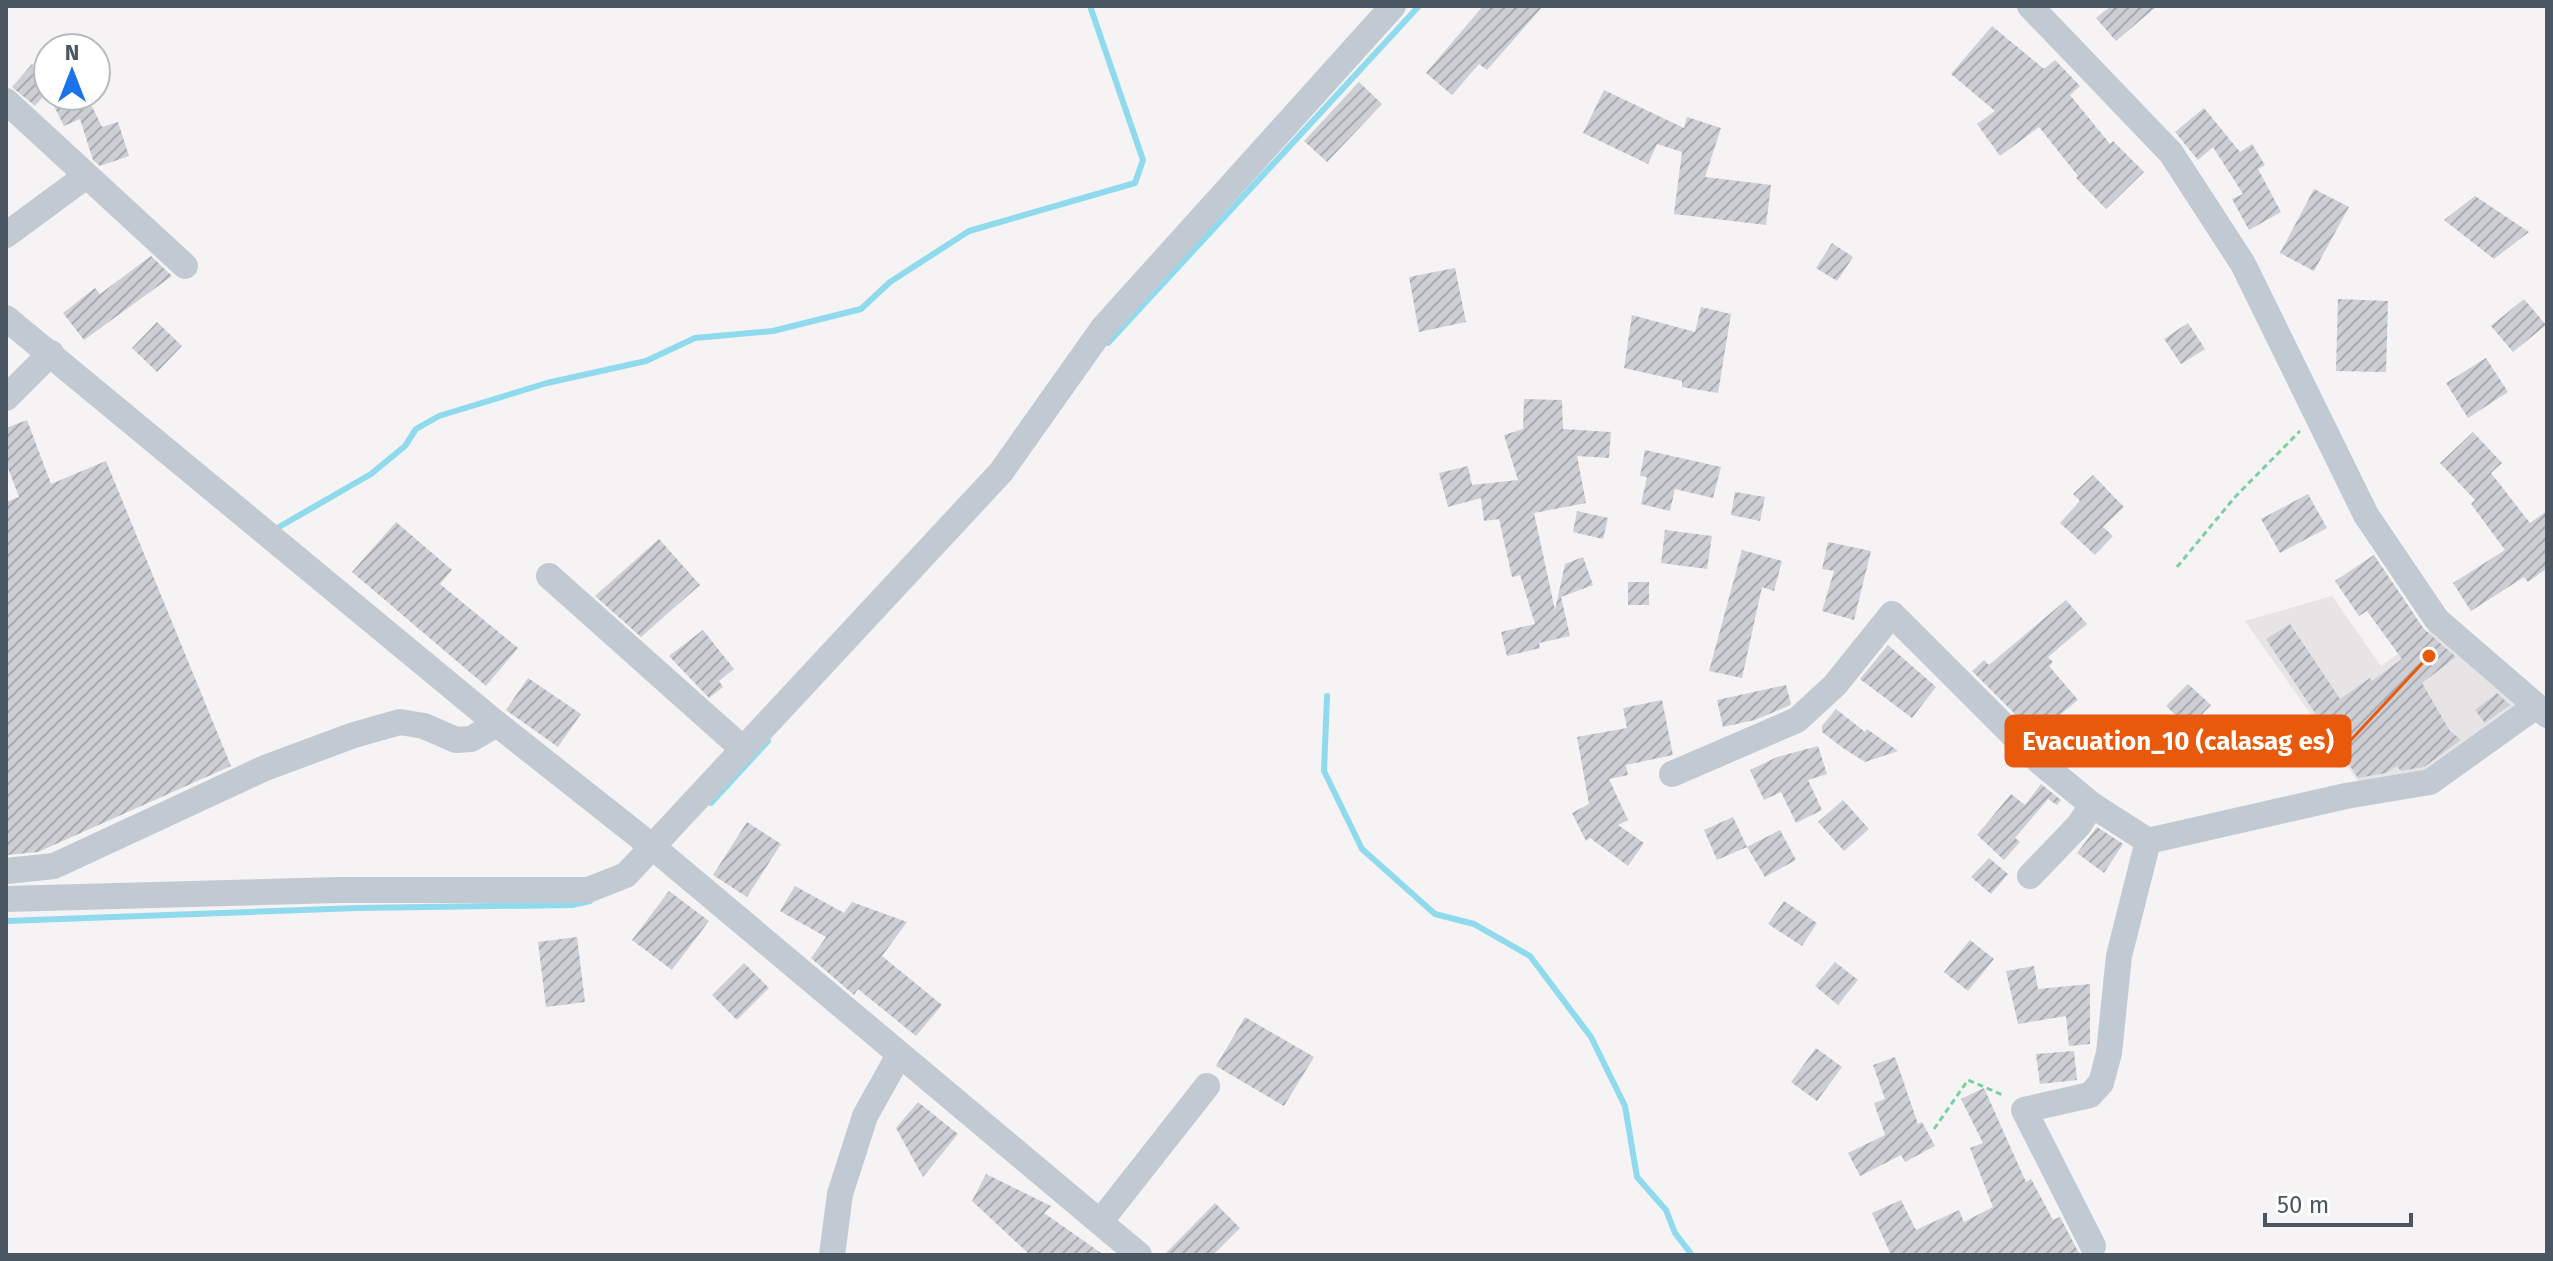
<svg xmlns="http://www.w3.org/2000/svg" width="2553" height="1261" viewBox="0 0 2553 1261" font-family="'Fira Sans',sans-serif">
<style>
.education{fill:#e6e4e5}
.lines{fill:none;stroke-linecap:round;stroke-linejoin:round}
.stream{stroke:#90daee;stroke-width:6}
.building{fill:url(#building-hatch)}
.path{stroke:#7ad0a6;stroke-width:3;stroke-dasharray:6 4;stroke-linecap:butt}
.minor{stroke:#c1cad2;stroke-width:26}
.leader{fill:none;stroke:#e8590c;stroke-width:3}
.callout-dot{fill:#e8590c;stroke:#fff;stroke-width:3}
.callout{fill:#e8590c;stroke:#e8590c;stroke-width:3}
.callout-label{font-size:26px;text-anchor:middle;font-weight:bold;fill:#fff}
</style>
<defs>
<pattern id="building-hatch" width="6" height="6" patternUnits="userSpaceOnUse" patternTransform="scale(2)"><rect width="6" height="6" fill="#cdcfd5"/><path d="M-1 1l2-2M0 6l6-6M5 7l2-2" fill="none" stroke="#a8abb0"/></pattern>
</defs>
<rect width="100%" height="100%" fill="#f5f3f3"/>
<!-- education -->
<polygon class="education" points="2332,596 2381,666 2436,626 2529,709 2412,784 2364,790 2245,621"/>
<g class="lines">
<!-- stream -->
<g class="stream">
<polyline points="1108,343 1419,6"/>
<polyline points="279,527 371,474 405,446 416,429 439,416 547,383 646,361 695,338 773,331 861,309 890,282 969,231 1135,183 1143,160 1090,6"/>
<polyline points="1327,696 1324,771 1362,849 1435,914 1474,924 1530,956 1591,1037 1625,1106 1637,1177 1666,1210 1675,1233 1692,1255"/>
<polyline points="711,803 768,741"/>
<polyline points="6,921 358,908 572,905 590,901"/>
</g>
</g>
<!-- building -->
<g class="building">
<polygon points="1483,6 1543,6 1487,70 1479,64 1452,95 1426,73"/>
<polygon points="2111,6 2157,6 2116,41 2096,18"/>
<polygon points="1992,26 2044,69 2055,60 2080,86 2070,95 2110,144 2113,141 2144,172 2106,209 2076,178 2078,176 2039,127 2000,156 1977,124 1995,111 1951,74"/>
<polygon points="32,64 48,78 48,91 35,106 12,87"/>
<polygon points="1359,82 1382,104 1327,162 1304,141"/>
<polygon points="1604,90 1684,128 1687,117 1721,128 1705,177 1771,185 1766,225 1674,214 1682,152 1657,144 1648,164 1583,133"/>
<polygon points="49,96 87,96 102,127 118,122 129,156 100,166 93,160 80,119 64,126"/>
<polygon points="2204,108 2240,152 2252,144 2265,165 2258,169 2281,212 2249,230 2232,199 2243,194 2213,147 2198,160 2175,132"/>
<polygon points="2314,189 2349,207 2314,271 2280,253"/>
<polygon points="2475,196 2529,232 2494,259 2444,220"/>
<polygon points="1832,243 1853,257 1837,281 1816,268"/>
<polygon points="151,256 172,276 84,340 63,313 95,288 100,294"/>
<polygon points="1455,268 1466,322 1419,332 1409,277"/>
<polygon points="2338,299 2388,301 2386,372 2336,371"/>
<polygon points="2524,299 2546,325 2513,352 2491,326"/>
<polygon points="1701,307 1731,314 1718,393 1682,387 1682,381 1624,368 1632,315 1695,332"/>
<polygon points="157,322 182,346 157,372 132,348"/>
<polygon points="2188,323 2205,349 2181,364 2164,339"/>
<polygon points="2486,358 2508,392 2468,418 2446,383"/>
<polygon points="1524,399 1562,400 1563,429 1611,432 1609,458 1577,456 1586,503 1534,513 1555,610 1565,564 1583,557 1593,585 1561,597 1570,636 1539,643 1540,648 1507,656 1501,632 1535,624 1520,575 1512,577 1499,519 1484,521 1481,498 1448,507 1439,473 1468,466 1472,485 1518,480 1504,435 1523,429"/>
<polygon points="27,420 51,484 106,461 231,766 38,852 7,855 6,502 19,497 6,463 6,428"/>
<polygon points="2473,432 2502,463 2491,473 2530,523 2547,511 2547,568 2528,582 2524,577 2471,611 2453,583 2505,550 2471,504 2475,500 2440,463"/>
<polygon points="1645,450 1721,467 1713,498 1675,489 1670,511 1641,504 1647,477 1640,476"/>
<polygon points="2093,475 2124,507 2103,527 2113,536 2095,555 2060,523 2080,501 2073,494"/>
<polygon points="1735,492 1765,497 1760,521 1731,515"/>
<polygon points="2308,494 2327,528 2280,553 2261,519"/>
<polygon points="1577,511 1608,518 1603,539 1573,532"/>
<polygon points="396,522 452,570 440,584 518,648 486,686 352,572"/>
<polygon points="1665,530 1712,536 1707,569 1661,563"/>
<polygon points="659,539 700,585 641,637 595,596"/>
<polygon points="1828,542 1871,551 1854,620 1822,611 1834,571 1822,569"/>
<polygon points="1742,550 1782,561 1774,591 1762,587 1742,678 1709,671"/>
<polygon points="2374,555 2424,629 2456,657 2422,683 2450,731 2461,740 2424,767 2401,771 2397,766 2386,773 2358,778 2266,639 2290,624 2340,699 2370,678 2372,681 2402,659 2367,611 2359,616 2335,581"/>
<rect x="1628" y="582" width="21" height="23"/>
<polygon points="2066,600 2087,624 2048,657 2053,662 2049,666 2078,700 2055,719 2052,715 2032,731 1972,671 1984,660 1989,665"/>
<polygon points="703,630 734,669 719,681 723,687 709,698 669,656"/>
<polygon points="1888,645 1936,687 1912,718 1860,679"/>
<polygon points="528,678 581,714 558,747 506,710"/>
<polygon points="2188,684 2211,705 2189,728 2166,706"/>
<polygon points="1786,685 1791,704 1788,706 1755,720 1723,727 1717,700"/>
<polygon points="2497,693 2510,705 2485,723 2475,710"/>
<polygon points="1662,700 1673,755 1626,765 1628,775 1609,779 1628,820 1618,825 1644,843 1628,866 1590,838 1586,841 1572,813 1589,804 1577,737 1627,728 1623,708"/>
<polygon points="1836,709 1865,732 1867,729 1898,751 1865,762 1843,748 1822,732 1822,726"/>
<polygon points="1818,746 1827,774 1808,780 1822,810 1796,823 1781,792 1764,800 1750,770 1777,757"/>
<polygon points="2041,784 2061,800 2057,805 2048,799 2015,838 2020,842 2004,860 1977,835 2011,794 2025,805"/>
<polygon points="1843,800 1869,829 1844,851 1818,822"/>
<polygon points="1733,817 1747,847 1717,860 1704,830"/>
<polygon points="747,822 781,844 747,897 713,875"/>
<polygon points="2097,827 2123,844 2104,873 2077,853"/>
<polygon points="1780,830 1796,860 1765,877 1747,847"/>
<polygon points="1989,858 2008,874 1991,894 1971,877"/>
<polygon points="795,886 844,913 852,902 907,922 882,956 942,1005 916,1036 858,989 854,995 811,958 826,937 780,911"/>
<polygon points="669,891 709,921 672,970 632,940"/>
<polygon points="1784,901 1817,923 1802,946 1768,924"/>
<polygon points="577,937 585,1002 546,1007 538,942"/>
<polygon points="1970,940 1994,959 1968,991 1944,972"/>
<polygon points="1835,962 1858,980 1838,1005 1815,986"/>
<polygon points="744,963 769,988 737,1020 712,995"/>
<polygon points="2034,966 2038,989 2090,984 2090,1044 2069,1046 2066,1016 2018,1024 2006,971"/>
<polygon points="1245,1017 1314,1057 1284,1106 1216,1066"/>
<polygon points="1816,1048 1842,1067 1817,1101 1791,1082"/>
<polygon points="2074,1051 2077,1080 2040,1084 2036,1054"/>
<polygon points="1895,1057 1918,1124 1922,1122 1935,1146 1905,1162 1901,1155 1860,1176 1848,1153 1885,1135 1874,1103 1885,1099 1873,1065"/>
<polygon points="1984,1088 2026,1182 2031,1179 2053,1220 2060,1217 2080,1255 1891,1255 1872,1213 1901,1200 1916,1230 1959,1210 1964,1222 1993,1207 1970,1148 1983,1143 1961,1099"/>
<polygon points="918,1102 958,1134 923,1177 896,1128"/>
<polygon points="986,1174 1051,1206 1044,1213 1104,1255 1030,1255 972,1201"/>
<polygon points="1215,1203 1240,1228 1213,1255 1164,1255"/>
</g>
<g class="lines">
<!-- path -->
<g class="path">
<polyline points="2177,567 2235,497 2300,431"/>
<polyline points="1934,1129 1968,1080 2005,1096"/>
</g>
<!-- minor -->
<g class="minor">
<polyline points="2030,6 2171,153 2243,264 2366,515 2437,620 2547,715"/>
<polyline points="6,101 185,266"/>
<polyline points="6,235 86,176"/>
<polyline points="6,318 497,724 654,848 1139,1255"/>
<polyline points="6,398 51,353"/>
<polyline points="549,576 743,749"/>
<polyline points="1672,774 1797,720 1835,685 1892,614 2040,762 2092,805 2148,841 2346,796 2430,782 2536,706"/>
<polyline points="6,871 54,866 265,768 354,735 400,722 424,726 456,740 471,739 497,724"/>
<polyline points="2030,876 2079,825 2092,805"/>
<polyline points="6,899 339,890 588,890 626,875 1001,472 1103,328 1393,6"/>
<polyline points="1100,1222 1207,1086"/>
<polyline points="2093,1246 2024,1110 2090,1095 2101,1083 2109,1053 2119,956 2148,841"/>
<polyline points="832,1255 840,1194 865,1116 899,1055"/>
</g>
</g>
<!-- callouts -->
<path class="leader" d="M2429 656L2350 741"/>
<circle class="callout-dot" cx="2429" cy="656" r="8"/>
<rect class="callout" x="2006" y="716" width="344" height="50" rx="8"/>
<g class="callout-label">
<text x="2178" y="750">Evacuation_10 (calasag es)</text>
</g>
<!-- border -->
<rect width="2553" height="1261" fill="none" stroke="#4a5661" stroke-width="16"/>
<!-- north arrow -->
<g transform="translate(72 72)"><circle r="38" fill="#ffffff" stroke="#b7bbc0" stroke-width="2"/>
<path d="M0-6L14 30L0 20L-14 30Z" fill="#1a73e8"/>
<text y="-12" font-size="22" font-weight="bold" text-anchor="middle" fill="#4a5661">N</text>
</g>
<!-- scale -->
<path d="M2265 1213v12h146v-12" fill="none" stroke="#4a5661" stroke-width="4"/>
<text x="2277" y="1213" font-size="24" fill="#4a5661" stroke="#ffffff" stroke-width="6" paint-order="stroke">50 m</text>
</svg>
